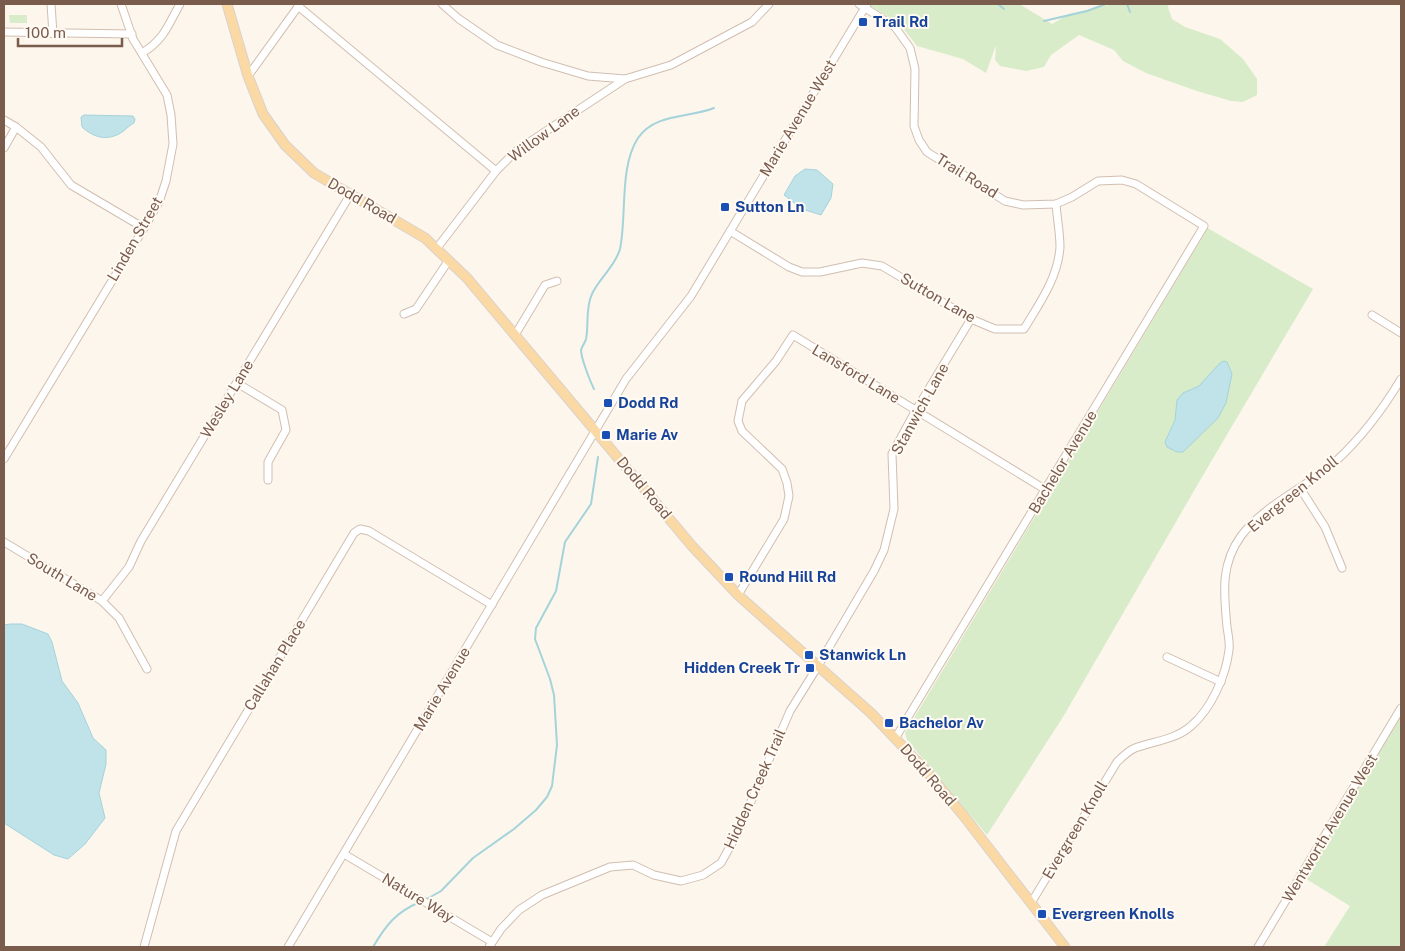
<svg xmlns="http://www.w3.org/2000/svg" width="1405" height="951" viewBox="0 0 1405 951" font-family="'Public Sans',sans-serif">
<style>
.green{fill:#d8ecc9}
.water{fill:#bfe3e8;stroke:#a5d3da}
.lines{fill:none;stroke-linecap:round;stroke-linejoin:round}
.stream{stroke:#a5d3da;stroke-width:2}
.minor-casing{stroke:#d1beb0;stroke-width:9}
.major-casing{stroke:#dad1cd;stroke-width:11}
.minor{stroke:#fff;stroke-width:7}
.major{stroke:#fbd9a5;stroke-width:9}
.transit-dot{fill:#1a4fb4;stroke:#fffaf3;stroke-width:2}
.labels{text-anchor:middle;stroke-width:4;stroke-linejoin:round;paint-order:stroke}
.transit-label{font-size:15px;font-weight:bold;fill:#164399;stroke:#fffaf3;text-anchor:start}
.street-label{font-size:15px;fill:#7a5c4d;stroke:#fffaf3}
</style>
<rect width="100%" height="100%" fill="#fdf6ec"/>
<!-- green -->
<g class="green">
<polygon points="872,4 1010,4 1021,5 1052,24 1069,14 1113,4 1169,4 1168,7 1172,19 1185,27 1220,39 1243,59 1257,79 1257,95 1243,102 1231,101 1197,91 1146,73 1123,61 1114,50 1079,35 1051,55 1044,67 1026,71 1000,66 995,60 996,45 986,73 963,59 917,46 900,24 871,6"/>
<polygon points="9,15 27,15 27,23 10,23"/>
<polygon points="1204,226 1313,289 1202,477 1063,717 987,835 907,740 905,733 1205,233"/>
<polygon points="1401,713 1401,947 1324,947 1350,906 1303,877"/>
</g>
<!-- water -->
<g class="water">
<path d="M84,115l49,1 2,3 -1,4c-6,3 -9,8 -15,11 -14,7 -26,3 -37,-7l-1,-10z"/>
<polygon points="805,169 817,170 833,184 831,198 821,215 802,209 784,195 795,176"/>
<polygon points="1224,361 1227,362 1232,374 1226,403 1218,418 1183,452 1177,452 1167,447 1165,442 1175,420 1177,400 1183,393 1199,386 1220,363"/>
<polygon points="10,624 22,624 48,634 52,642 62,681 78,703 93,738 106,750 106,764 99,793 105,818 85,844 68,859 54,855 4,823 4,625"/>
</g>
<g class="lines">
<!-- stream -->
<g class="stream">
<polyline points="998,4 1004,9"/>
<polyline points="1127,4 1130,12"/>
<polyline points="1044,21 1087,11 1106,4"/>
<path d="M594,389c-4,-8 -13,-31 -13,-39 1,-4 4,-7 5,-11 3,-14 -1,-30 6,-45 7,-16 23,-27 28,-45 7,-33 -1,-82 18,-111 17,-25 51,-20 76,-30"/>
<polyline points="425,900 441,891 473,858 514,829 536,810 547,797 552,786 557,745 554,695 550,679 535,639 536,628 556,591 565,542 591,504 598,457"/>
<path d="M373,947c13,-22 23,-35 47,-45"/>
</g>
<defs>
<g id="minor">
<polyline points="51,4 53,34"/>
<polyline points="442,4 459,19 497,45 541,62 588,76 625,79 671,65 752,22 769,4"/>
<polyline points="859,4 895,27 910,48 915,69 914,126 919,140 927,152 1005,201 1023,205 1056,204 1072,197 1098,181 1122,180 1136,184 1204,226 896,737"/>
<polyline points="298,6 496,171"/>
<polyline points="4,32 132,34"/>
<path d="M142,53c22,-13 26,-28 38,-49"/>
<polyline points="248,76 300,4"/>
<polyline points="4,120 16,127 41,147 71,185 144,228"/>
<polyline points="4,148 16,127"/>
<path d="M730,231l59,36 13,5h18l42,-9 20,3 89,53 24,10h29c15,-25 34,-51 36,-82 0,-14 -3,-29 -4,-43"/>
<polyline points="437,248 496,171 516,151 625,79"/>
<polyline points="404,314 416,309 449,260"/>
<polyline points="1372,315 1401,333"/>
<polyline points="515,335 545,285 557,281"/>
<polyline points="237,383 282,410 286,430 268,462 268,480"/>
<polyline points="4,459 144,228 159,202 166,181 173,144 171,115 167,95 133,39 121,4"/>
<polyline points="1300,488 1325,527 1342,568"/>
<polyline points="4,542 102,601 119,618 147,669"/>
<polyline points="738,595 784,519 789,496 787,483 782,469 742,431 738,421 742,401 776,361 793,335 1046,490"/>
<polyline points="102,601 129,567 141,541 350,195"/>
<polyline points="1167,657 1221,682"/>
<polyline points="344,854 492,942"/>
<path d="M1031,903l86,-141c5,-5 11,-11 18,-14 19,-7 40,-8 56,-22 20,-17 35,-50 38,-76 1,-7 -1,-16 -2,-23 -3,-33 -7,-62 14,-91 23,-31 66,-49 95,-75 26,-24 47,-52 65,-82"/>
<polyline points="144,947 176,831 354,533 360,529 369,531 492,605"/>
<polyline points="288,947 626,379 691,296 867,4"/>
<polyline points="489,947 501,929 519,910 542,895 610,867 633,865 654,875 681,881 703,875 721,863 737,834 790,711 818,666 874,571 884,550 894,509 892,454 916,410 971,319"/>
<polyline points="1258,947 1401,708"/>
</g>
<polyline id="major" points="227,4 248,76 263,114 285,145 314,173 425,238 467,278 692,546 738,595 871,713 929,774 963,815 1065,947"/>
</defs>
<!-- minor casing -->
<use href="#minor" class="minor-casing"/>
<!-- major casing -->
<use href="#major" class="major-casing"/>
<!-- minor -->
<use href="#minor" class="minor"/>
<!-- major -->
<use href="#major" class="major"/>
</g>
<!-- markers -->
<g class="transit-dot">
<rect x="858" y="17" width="10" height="10" rx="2.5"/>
<rect x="720" y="202" width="10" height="10" rx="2.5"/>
<rect x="603" y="398" width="10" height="10" rx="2.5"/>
<rect x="601" y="430" width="10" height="10" rx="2.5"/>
<rect x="724" y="572" width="10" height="10" rx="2.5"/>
<rect x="804" y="650" width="10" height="10" rx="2.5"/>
<rect x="805" y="663" width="10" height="10" rx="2.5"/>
<rect x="884" y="718" width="10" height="10" rx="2.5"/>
<rect x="1037" y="909" width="10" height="10" rx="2.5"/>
</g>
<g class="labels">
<!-- transit labels -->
<g class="transit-label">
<text x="873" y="27">Trail Rd</text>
<text x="735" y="212">Sutton Ln</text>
<text x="618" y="408">Dodd Rd</text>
<text x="616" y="440">Marie Av</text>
<text x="739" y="582">Round Hill Rd</text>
<text x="819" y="660">Stanwick Ln</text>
<text x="800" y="673" text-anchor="end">Hidden Creek Tr</text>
<text x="899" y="728">Bachelor Av</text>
<text x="1052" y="919">Evergreen Knolls</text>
</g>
<!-- street labels -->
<g class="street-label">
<text transform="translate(798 118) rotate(-59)" y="5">Marie Avenue West</text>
<text transform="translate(544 134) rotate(-36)" y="5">Willow Lane</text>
<text transform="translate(967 176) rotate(32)" y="5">Trail Road</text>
<text transform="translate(362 201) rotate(30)" y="5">Dodd Road</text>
<text transform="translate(135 239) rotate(-60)" y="5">Linden Street</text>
<text transform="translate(938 298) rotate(30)" y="5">Sutton Lane</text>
<text transform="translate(856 374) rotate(31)" y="5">Lansford Lane</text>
<text transform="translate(227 399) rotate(-59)" y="5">Wesley Lane</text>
<text transform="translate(920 409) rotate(-61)" y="5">Stanwich Lane</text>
<text transform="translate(1063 462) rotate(-59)" y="5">Bachelor Avenue</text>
<text transform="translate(644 488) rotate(50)" y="5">Dodd Road</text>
<text transform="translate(1293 494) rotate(-39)" y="5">Evergreen Knoll</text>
<text transform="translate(62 577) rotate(31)" y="5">South Lane</text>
<text transform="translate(275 665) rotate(-59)" y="5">Callahan Place</text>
<text transform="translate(442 689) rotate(-59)" y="5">Marie Avenue</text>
<text transform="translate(928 775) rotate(49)" y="5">Dodd Road</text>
<text transform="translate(755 789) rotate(-66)" y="5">Hidden Creek Trail</text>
<text transform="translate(1330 828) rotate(-59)" y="5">Wentworth Avenue West</text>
<text transform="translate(1075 830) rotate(-59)" y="5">Evergreen Knoll</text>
<text transform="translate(418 898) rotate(31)" y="5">Nature Way</text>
</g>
</g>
<!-- border -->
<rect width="1405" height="951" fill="none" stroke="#7a5c4d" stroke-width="10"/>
<!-- scale -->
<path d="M18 38v8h104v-8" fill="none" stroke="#7a5c4d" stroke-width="2.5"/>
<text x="25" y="38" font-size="15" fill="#7a5c4d" stroke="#fffaf3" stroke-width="4" paint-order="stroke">100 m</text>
</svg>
